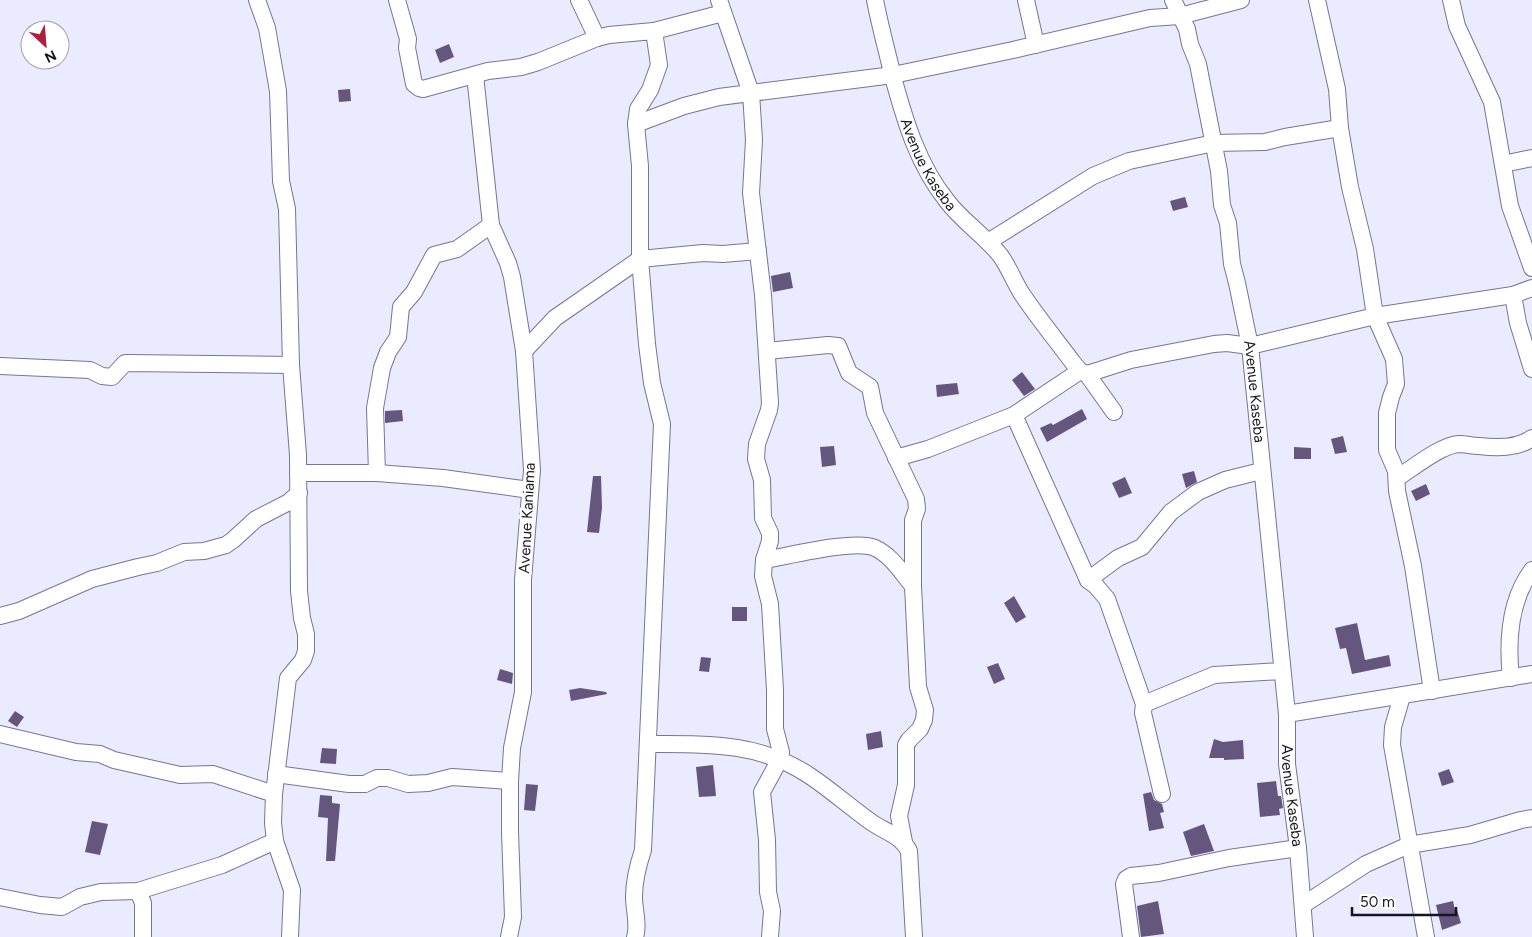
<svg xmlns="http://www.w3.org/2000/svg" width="1532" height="937" viewBox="0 0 1532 937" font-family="Figtree,sans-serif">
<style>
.building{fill:#64567c}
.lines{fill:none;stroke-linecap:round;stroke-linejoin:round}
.minor-casing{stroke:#747693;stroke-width:18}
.minor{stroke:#fff;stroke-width:16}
.labels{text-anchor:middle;stroke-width:5;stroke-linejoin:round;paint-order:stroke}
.street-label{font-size:15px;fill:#151520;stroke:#fff}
</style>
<rect width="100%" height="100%" fill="#eaebff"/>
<!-- building -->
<g class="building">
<polygon points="449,44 454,57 440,63 435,50"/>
<polygon points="350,89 351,101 339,102 338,90"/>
<polygon points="1185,197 1188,207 1173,211 1170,201"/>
<polygon points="790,272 793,288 773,292 771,276"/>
<polygon points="1022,372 1035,389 1024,396 1012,380"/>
<polygon points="957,383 959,394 937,397 936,385"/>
<polygon points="1082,409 1087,419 1047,442 1040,428 1051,423 1053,425"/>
<polygon points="402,410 403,421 385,423 385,411"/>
<polygon points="1343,436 1347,452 1335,454 1331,439"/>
<polygon points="834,446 836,465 822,467 820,447"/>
<polygon points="1294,447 1311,448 1311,459 1294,459"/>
<polygon points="1194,471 1197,482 1186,488 1182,474"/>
<polygon points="593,476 601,476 602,508 599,533 587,532"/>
<polygon points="1125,477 1132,493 1119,498 1112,483"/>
<polygon points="1426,484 1430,494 1416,501 1411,491"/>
<polygon points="1014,596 1026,617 1016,623 1004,603"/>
<rect x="732" y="607" width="15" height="14"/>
<polygon points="1357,623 1365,660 1389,655 1391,666 1352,674 1346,648 1340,649 1335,628"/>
<polygon points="701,657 711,658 709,672 699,671"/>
<polygon points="998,663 1005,679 994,684 987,667"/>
<polygon points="500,669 513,673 512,684 497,680"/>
<polygon points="580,688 606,692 607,694 571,701 569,690"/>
<polygon points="15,711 24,717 17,727 8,721"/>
<polygon points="881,731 883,747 868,750 866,734"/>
<polygon points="1214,739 1223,742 1243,740 1244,759 1224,760 1224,758 1209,758"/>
<polygon points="322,748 337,749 336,764 320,763"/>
<polygon points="713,765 716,796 699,797 696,767"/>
<polygon points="1449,769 1454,782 1442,786 1438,773"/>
<polygon points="1276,781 1278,796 1281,796 1283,808 1279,809 1280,815 1260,817 1257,783"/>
<polygon points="526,784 538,785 535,811 524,810"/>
<polygon points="1151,792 1154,800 1162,804 1164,812 1160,813 1164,828 1149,831 1143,794"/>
<polygon points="320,795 332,796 332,803 340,804 335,861 326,861 328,818 318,817"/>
<polygon points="92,821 108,824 100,855 85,852"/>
<polygon points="1204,824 1214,851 1191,856 1183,832"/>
<polygon points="1158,901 1164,934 1141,937 1137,906"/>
<polygon points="1453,901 1455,910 1457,910 1461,923 1442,930 1436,905"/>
</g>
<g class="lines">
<defs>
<g id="minor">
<polyline points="257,0 267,28 278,91 281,181 287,209 291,365 298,455 299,591 302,618 306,634 306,651 303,660 288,678 274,794 273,823 275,841 292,890 290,937"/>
<path d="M397,0l11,39 -1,9 7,36 5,4 4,1 65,-18 33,-4 17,-5 59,-24 12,-3 45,-4 5,34 -9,25 -12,19 -2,15 4,42v93l7,85 5,39 10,41 -19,426c-5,15 -9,32 -9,47 0,13 5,28 1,40"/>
<polyline points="579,0 597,38"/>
<polyline points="719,0 751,93 754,140 751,193 763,295 770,403 769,410 757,444 756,459 762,480 763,518 770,533 770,541 764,560 763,576 770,604 775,690 775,729 781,752 780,759 762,792 767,840 768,892 772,911 770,937"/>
<path id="s1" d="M875,0c5,26 12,51 18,77 12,44 25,88 54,124 15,20 37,34 53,54 9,12 14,27 22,39 16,24 35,47 52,70l6,7 7,3 44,-14 83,-16 13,-1 23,3 125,-30 138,-21 19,-7"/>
<polyline points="1026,0 1036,45"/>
<path id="s2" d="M1173,0l14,29 3,15 8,20 21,107 3,34 6,18 4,41 5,19 13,63 37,368v50l11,84 7,89"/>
<polyline points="1317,0 1337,89 1340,128 1350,187 1365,249 1375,316 1394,359 1396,384 1391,397 1387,413 1387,450 1396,471 1397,491 1413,566 1432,691"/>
<polyline points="1451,0 1457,26 1492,102 1510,206 1532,268"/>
<polyline points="654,31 723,13"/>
<polyline points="475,75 491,225 508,263 512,277 524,351 532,470 523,580 523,692 512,748 510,781 510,832 513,917 509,937"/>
<polyline points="636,124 684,106 719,97 893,75 1013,50 1150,18 1180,16 1241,0"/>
<polyline points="1503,164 1532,158"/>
<polyline points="988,242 1093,176 1129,161 1214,143 1265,142 1285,137 1340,128"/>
<polyline points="1513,295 1518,323 1532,369"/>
<polyline points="524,351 555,318 640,259 703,253 723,254 758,251"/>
<polyline points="767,351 828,345 838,346 849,373 870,387 875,413 916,499 917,509 913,520 913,586 918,687 925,710 924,720 920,729 909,740 906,745 906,785 899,816 904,842"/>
<polyline points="0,366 90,370 102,376 112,377 125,363 291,365"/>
<polyline points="1087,374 1114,412"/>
<polyline points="1014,415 1088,580 1096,586 1107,599 1144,704 1143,713 1162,794"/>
<polyline points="896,458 928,449 1014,415 1080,371"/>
<polyline points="298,473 377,473 443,478 530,490"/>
<polyline points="377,473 375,408 382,368 388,352 398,337 401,307 414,292 434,255 457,249 491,225"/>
<path d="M1397,478c16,-10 44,-33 62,-34 6,0 14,2 20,2 17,2 38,3 53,-8"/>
<path d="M764,560c25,-4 90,-21 111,-12 16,7 27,25 38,38"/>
<polyline points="1088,580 1118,558 1142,547 1171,512 1198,492 1225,480 1261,471"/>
<polyline points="0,616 19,611 92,579 138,567 157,563 184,552 204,551 226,545 233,540 256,519 289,502 299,493"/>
<path d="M1511,678c-4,-37 -2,-77 21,-108"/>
<polyline points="1402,696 1393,727 1392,745 1426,937"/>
<polyline points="1144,704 1214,675 1282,671"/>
<polyline points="1287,714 1532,674"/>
<polyline points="0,734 76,752 100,754 114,760 180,775 213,774 274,794"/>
<path d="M649,744c58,0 111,-2 161,32 21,14 40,31 61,46 14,10 30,13 38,29l5,86"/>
<polyline points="276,774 349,784 365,784 377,778 388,778 408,784 428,783 452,777 510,781"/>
<polyline points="138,891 143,903 143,937"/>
<polyline points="0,897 40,905 62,907 80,897 101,892 138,891 222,865 275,841"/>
<polyline points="1303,905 1366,864 1409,845 1470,835 1521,820 1532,818"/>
<polyline points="1131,937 1124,884 1126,879 1131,876 1159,873 1229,858 1298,848"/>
</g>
</defs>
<!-- minor casing -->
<use href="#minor" class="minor-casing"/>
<!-- minor -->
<use href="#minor" class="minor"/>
</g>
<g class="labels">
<!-- street labels -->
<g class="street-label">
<text dy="5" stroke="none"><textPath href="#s1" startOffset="174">Avenue Kaseba</textPath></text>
<text dy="5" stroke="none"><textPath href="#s2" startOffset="402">Avenue Kaseba</textPath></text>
<text transform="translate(527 518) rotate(-87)" y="5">Avenue Kaniama</text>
<text dy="5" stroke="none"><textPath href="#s2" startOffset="808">Avenue Kaseba</textPath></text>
</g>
</g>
<!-- north arrow -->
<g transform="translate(45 45) rotate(154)"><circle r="24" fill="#ffffff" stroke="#a1a1a6"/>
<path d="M0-4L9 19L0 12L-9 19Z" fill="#b11e42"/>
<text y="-8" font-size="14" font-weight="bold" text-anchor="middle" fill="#151520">N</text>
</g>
<!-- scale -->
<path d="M1352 907v8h104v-8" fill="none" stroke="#151520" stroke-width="2.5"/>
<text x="1360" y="907" font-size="15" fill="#151520" stroke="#ffffff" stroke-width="4" paint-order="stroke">50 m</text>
</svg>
